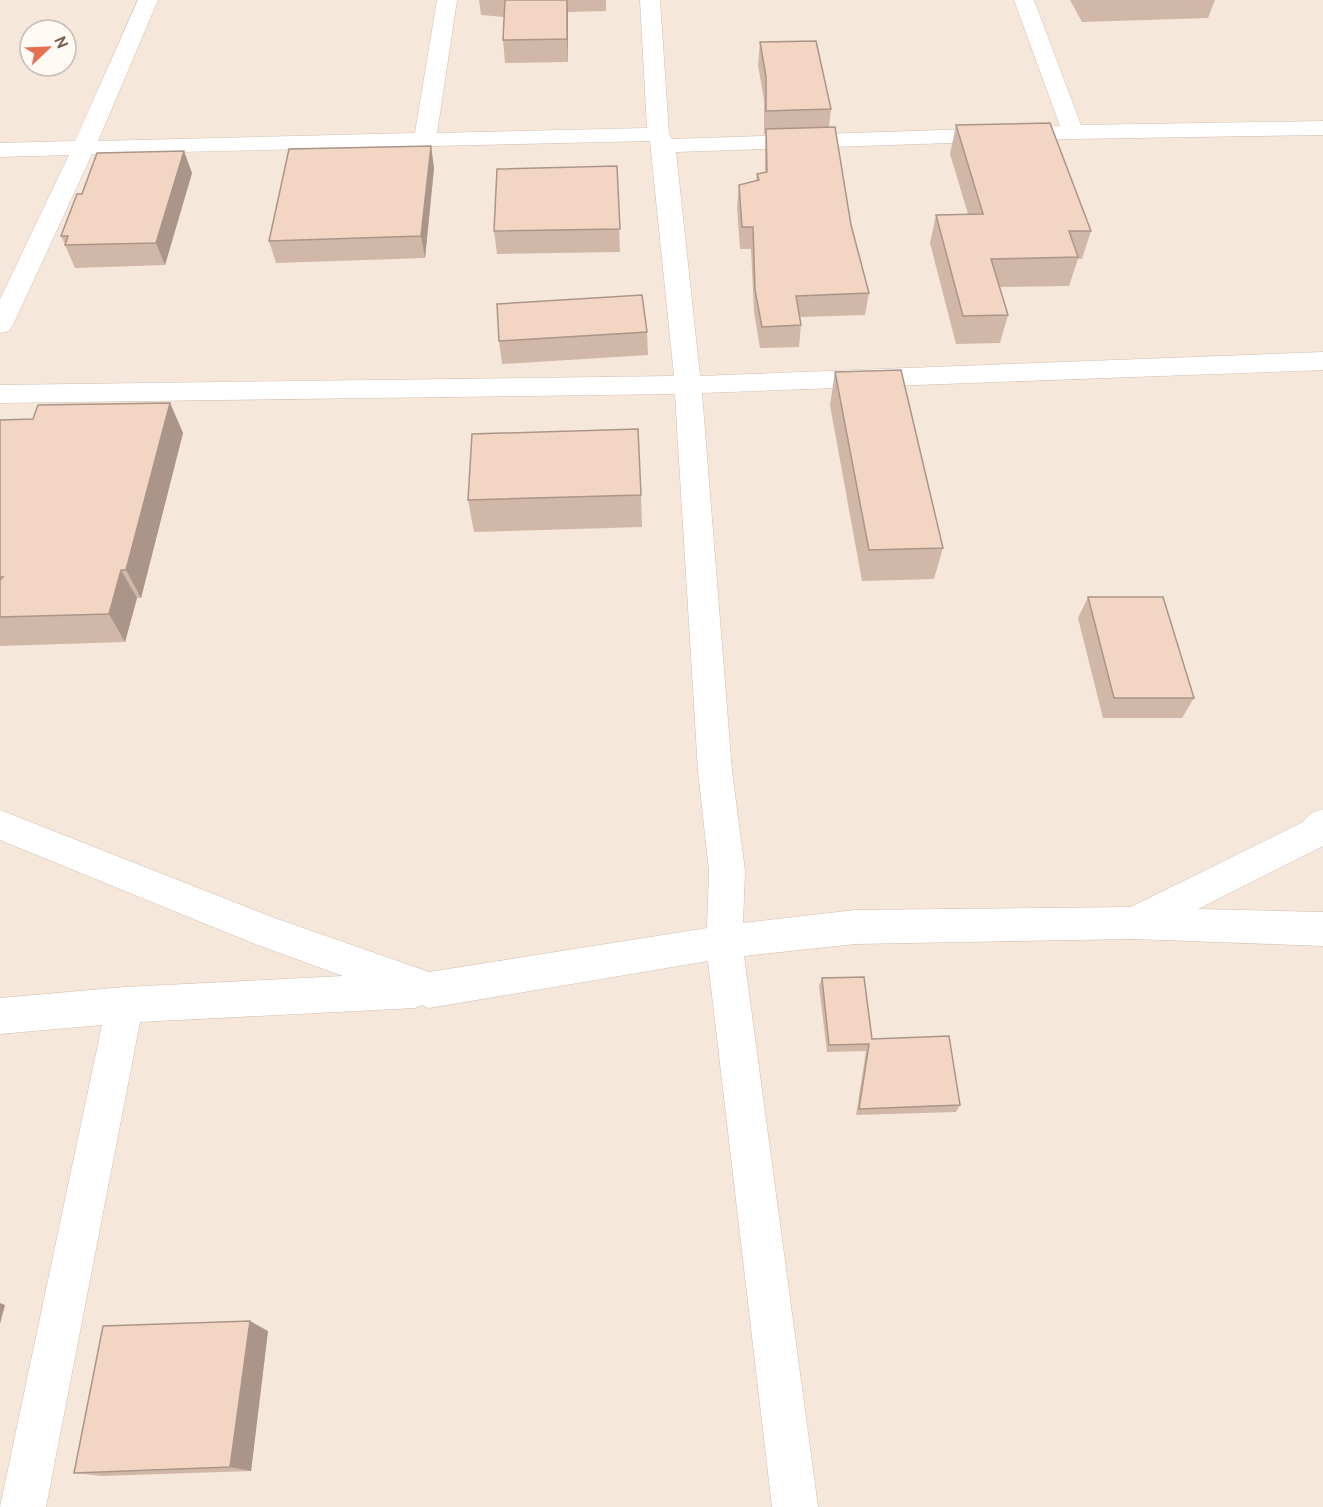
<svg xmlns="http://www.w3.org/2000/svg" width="1323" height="1507" viewBox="0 0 1323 1507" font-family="Cabin,sans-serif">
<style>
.residential{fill:#f5e8da;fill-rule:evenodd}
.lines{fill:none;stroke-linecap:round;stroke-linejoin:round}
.street-casing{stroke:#d1beb0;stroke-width:1}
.street{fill:#fff;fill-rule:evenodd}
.wall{fill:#d1b7a8}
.shaded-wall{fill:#aa9588}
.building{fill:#f3d5c3;stroke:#aa9588;stroke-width:1.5}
</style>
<rect width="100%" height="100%" fill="#fdf6ec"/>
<!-- residential -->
<path class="residential" d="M0,0h1323v1507h-1323zM30,30h36v36h-36z"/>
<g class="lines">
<defs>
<polygon id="street" points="138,0 158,0 98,141 415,133 437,0 457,0 437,133 647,128 640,0 660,0 669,134 672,139 1060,126 1014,0 1034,0 1081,125 1323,121 1323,135 1073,139 676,152 700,376 1323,352 1323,370 702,393 732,771 745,871 743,923 855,910 1131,907 1303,822 1311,813 1323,809 1323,846 1198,909 1323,912 1323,946 1133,939 855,944 744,956 818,1507 772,1507 708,961 429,1008 422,1005 415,1008 140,1022 46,1507 0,1507 102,1025 0,1034 0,998 125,987 343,976 255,944 0,840 0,810 272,917 429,972 707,928 709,871 698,771 675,394 0,403 0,385 674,376 650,141 92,154 13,325 9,331 0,333 0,299 69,155 0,157 0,143 75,141"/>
</defs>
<!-- street casing -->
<use href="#street" class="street-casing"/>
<!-- street -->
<use href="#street" class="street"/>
</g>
<!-- wall -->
<g class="wall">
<polygon points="479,0 606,0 606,11 568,12 568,62 505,63 503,40 504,17 481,15"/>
<polygon points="1070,0 1215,0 1208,18 1082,22"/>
<polygon points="760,42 831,109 829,127 851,225 869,293 865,315 800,317 801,325 799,347 760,348 754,312 751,249 740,249 737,207 739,185 756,181 757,174 765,172 765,151 766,134 764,134 764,100 758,65"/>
<polygon points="956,125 1091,231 1082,259 1078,259 1069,286 999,287 1008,315 1000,343 956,344 930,243 936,215 968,214 950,154"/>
<polygon points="431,146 434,168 425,258 276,263 269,241"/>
<polygon points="617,166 620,252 497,254 494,231"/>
<polygon points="192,173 165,265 75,268 65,245 65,244 61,236 82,194"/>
<polygon points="647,332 648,355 502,364 499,341"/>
<polygon points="835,372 943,548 934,579 862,581 830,405"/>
<polygon points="170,403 183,433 141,598 137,598 125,642 0,646 0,420 33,419"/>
<polygon points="641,495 642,527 474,532 468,500"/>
<polygon points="1088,597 1194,698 1182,718 1103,718 1078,618"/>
<polygon points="822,978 872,1039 960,1105 956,1112 856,1115 866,1051 827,1052 819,986"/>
<polygon points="268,1331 251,1471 102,1476 74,1473"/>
</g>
<!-- shaded-wall -->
<g class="shaded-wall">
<polygon points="567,0 568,12 568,62 567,39"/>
<polygon points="431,146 434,168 425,258 421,236"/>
<polygon points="184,151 192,173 165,265 156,243"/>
<polygon points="170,403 183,433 141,598 126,570"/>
<polygon points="121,570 137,598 125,642 109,614"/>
<polygon points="0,1303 5,1305 0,1324"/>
<polygon points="250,1321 268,1331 251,1471 230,1467"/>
</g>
<!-- building -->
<g class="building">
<polygon points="505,0 567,0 567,39 503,40"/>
<polygon points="816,41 831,109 766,111 766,77 760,42"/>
<polygon points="1050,123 1091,231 1069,231 1078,257 991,259 1008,315 963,316 936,215 983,214 956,125"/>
<polygon points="835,127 851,225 869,293 796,296 801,325 762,327 755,290 753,227 742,227 739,185 759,180 757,174 767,172 766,129"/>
<polygon points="431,146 421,236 269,241 289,149"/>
<polygon points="184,151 156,243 65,245 68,236 61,236 77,194 82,194 97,153"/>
<polygon points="617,166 620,229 494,231 497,169"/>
<polygon points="642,295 647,332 499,341 497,304"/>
<polygon points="901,370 943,548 869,550 835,372"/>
<polygon points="170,403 126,570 121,570 109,614 0,617 0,580 3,577 0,577 0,420 33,419 38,405"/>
<polygon points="638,429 641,495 468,500 472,434"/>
<polygon points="1088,597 1163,597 1194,698 1114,698"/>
<polygon points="864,977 872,1039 949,1036 960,1105 859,1109 869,1044 829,1045 822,978"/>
<polygon points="250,1321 230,1467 74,1473 103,1326"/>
</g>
<!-- north arrow -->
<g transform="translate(48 48) rotate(67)"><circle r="28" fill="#fffaf3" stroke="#cabbb1" stroke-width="1.5"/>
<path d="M0-4.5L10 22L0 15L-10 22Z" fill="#e76f51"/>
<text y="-9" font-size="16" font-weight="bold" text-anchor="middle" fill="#7a5c4d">N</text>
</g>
</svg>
